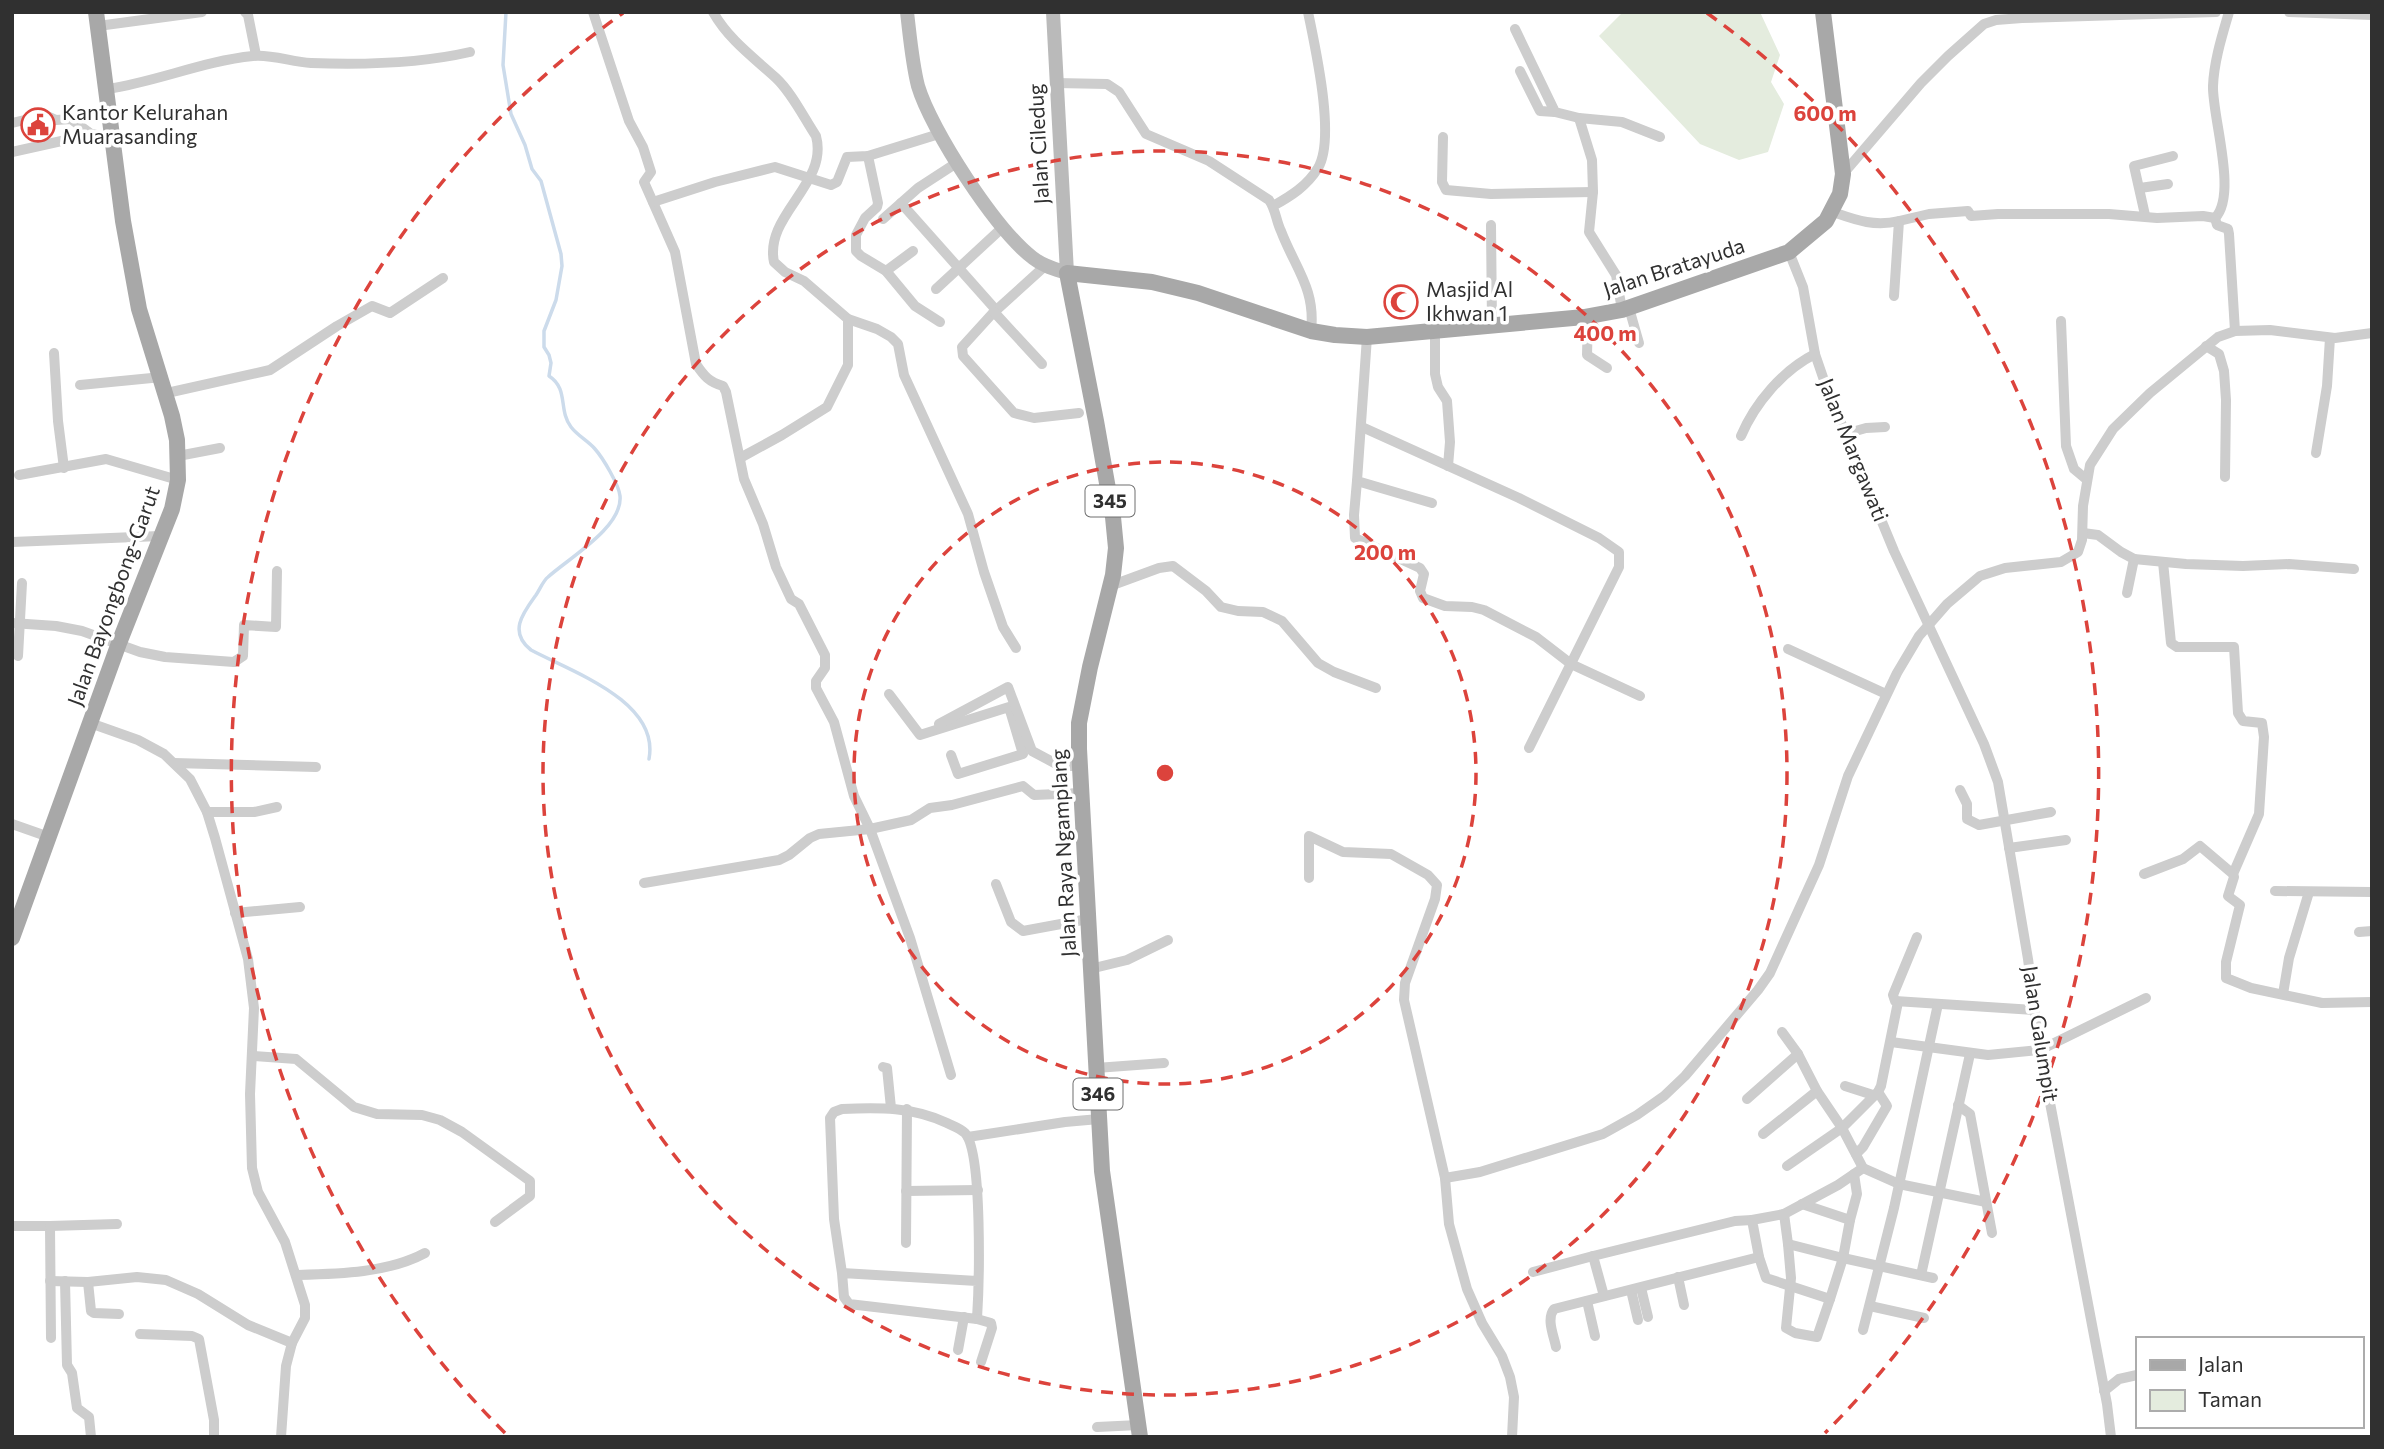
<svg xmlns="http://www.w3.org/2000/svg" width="2384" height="1449" viewBox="0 0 2384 1449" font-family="Commissioner,sans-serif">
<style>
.green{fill:#e4ecde}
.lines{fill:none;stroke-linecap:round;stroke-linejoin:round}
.stream{stroke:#ccdbeb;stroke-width:3.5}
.street{stroke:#cdcdcd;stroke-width:10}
.secondary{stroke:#bababa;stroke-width:14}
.primary{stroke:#a8a8a8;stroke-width:16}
.ring{fill:none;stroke:#dc433c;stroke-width:3.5;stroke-dasharray:12 9}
.labels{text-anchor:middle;stroke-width:7;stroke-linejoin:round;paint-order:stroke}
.shield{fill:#fff;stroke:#6e6e6e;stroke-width:2}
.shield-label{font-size:19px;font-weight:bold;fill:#303030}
.poi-label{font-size:21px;fill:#303030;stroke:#fff;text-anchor:start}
.street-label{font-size:21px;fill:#303030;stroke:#fff}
.centre{fill:#dc433c;stroke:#fff;stroke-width:3.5}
.ring-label{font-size:21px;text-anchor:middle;font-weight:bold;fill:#dc433c;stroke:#fff;stroke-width:7;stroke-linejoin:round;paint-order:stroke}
</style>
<rect width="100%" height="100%" fill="#fff"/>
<!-- green -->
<polygon class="green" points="1623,12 1760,12 1780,55 1771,82 1784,104 1768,152 1739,160 1700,144 1599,36"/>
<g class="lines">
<!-- stream -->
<path class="stream" d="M506,12l-3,53 8,49 14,31 7,24 9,12 20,73 1,12 -6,34 -12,31v16l5,8 2,8 -2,13c20,13 9,34 22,51 7,9 17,14 24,22 8,9 24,36 25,47 3,31 -51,62 -72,81 -5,4 -8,12 -12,18 -13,18 -28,37 -5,55 39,21 129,51 118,109"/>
<!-- street -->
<g class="street">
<polyline points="245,12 248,15 256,55"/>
<path d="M593,12l36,109 14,26 8,25 -7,10 31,70 21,112c8,12 13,18 27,22l3,6 18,87 19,45 13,43 15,32 8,5 26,51v13l-9,13v7l18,34 20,74 16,33 40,109 41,137"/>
<path d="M713,12c16,28 40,45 63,66 16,15 28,40 40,58 13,48 -52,79 -42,126l11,10 19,9 44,38 29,10 14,8 7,7 6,31 64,139 16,58 19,55 13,21"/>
<polyline points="2289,12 2372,15"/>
<polyline points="98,26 202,12"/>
<polyline points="1515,29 1555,112 1579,118"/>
<polyline points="1520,71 1540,111 1555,112"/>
<path d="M1056,83l51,1 12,8 27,42 63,27 60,39c7,10 7,21 12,31 14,37 35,58 30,100"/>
<path d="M107,89c49,-7 96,-28 146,-33 18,-2 39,6 58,7 53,2 107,1 159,-11"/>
<polyline points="12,123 45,115 56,120 71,119 91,134 113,138"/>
<polyline points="1443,137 1442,182 1446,190 1491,194 1593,192"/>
<polyline points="12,152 75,138 88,132"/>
<polyline points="868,156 878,203 877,207 865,218 856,235 856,251 861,256 886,271 915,306 940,322"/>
<polyline points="1843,174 1921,83 1948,56 1984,24 1996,20 2022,18 2216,12"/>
<polyline points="2140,188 2168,184"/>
<polyline points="653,202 715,182 775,167 831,185 837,182 847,157 868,156 939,134"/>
<polyline points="901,203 996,310"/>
<path d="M1273,206c18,-10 34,-20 45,-38 18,-30 -3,-121 -10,-156"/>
<path d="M1833,212c23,8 41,15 66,9l-5,75"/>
<polyline points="2145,215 2134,166 2173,156"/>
<path d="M2215,218c23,-23 -3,-102 -2,-132 1,-25 9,-50 16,-74"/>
<polyline points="2215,218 2217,225 2228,229 2229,234 2235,331"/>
<polyline points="883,219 918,188 958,162"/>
<polyline points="1899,221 1929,214 1968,211 1971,216 1998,214 2109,214 2157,218 2203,216 2215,218"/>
<polyline points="1491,225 1492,325"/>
<polyline points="1789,252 1803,287 1815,354 1827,389 1894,551 1984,744 1998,782 2028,959 2040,1050 2107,1404 2111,1437"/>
<polyline points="1045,266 992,314 962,347 963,356 1014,413 1034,418 1079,413"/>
<polyline points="886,271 913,251"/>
<polyline points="936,289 1002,228"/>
<polyline points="1629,308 1639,343"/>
<polyline points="1622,310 1616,275 1589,232 1593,192 1592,160 1579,118 1622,122 1660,137"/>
<polyline points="994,312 1042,364"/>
<polyline points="1588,317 1587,355 1607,368"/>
<polyline points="2061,321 2066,446 2074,469 2086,479"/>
<polyline points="1435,330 1435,374 1438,387 1447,401 1450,442 1448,466"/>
<polyline points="1367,337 1357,481 1432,503"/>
<polyline points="2206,346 2219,354 2224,371 2226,400 2225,477"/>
<polyline points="54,353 58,421 64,468"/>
<polyline points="80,385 162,377"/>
<polyline points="167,393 270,370 337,326 372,306 390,313 443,278"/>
<polyline points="1362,427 1519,498 1599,538 1619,552 1619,567 1529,748"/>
<polyline points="1845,434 1866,428 1885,427"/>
<path d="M1741,436c14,-33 42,-66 74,-82"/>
<polyline points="2316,453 2327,386 2330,338"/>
<polyline points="178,456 220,448"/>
<polyline points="740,458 782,435 827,407 848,365 848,319"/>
<polyline points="19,475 106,459 178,480"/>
<polyline points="1357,481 1354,515 1355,538 1420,568 1424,574 1420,591 1423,598 1445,606 1472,607 1484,610 1536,637 1571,664 1640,696"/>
<polyline points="2083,533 2098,535 2121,552 2134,559 2127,593"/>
<polyline points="12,542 160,536"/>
<polyline points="2134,559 2186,564 2243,566 2289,564 2354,569"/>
<polyline points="2163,562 2171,643 2177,647 2234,647 2238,713 2243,721 2262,723 2264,737 2259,814 2233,874"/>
<polyline points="1110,586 1159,568 1173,566 1206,591 1221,607 1238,611 1263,612 1282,621 1318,663 1334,672 1376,688"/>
<polyline points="12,623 56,626 82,631 140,652 165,657 234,662 243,656 244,625 276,627 277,571"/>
<polyline points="1788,649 1886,694"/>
<polyline points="18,656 22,583"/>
<polyline points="889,694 920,735 1009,707 1023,754 958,774 951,755"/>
<polyline points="90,723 138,740 164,754 190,779 207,812 215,838 248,959 254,1008 250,1094 252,1168 258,1192 285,1242 305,1305 305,1318 292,1343 286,1366 281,1437"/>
<polyline points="939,724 1008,687 1032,751 1060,766 1080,766"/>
<polyline points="174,763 316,767"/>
<polyline points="1960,790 1967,804 1967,819 1979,825 2051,812"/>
<polyline points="207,812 254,812 277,807"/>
<polyline points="12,824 49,837"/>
<polyline points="2009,848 2066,840"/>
<polyline points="2144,874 2183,859 2200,846 2233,874 2234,877 2228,896 2240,905 2226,962 2226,978 2251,988 2322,1003 2372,1002"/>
<polyline points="1309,878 1309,836 1343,852 1391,854 1428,875 1437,885 1435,899 1405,983 1404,1000 1445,1178 1449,1224 1467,1289 1482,1323 1502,1356 1510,1377 1514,1397 1512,1437"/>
<polyline points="644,883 779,860 789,855 810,838 819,834 870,829 911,820 930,808 952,805 1023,786 1034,795 1081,793"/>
<polyline points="996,884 1011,922 1023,931 1088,919"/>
<polyline points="2275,891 2372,892"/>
<polyline points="235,913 300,907"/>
<polyline points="2359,932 2372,931"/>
<polyline points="1917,937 1893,995 1895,1001 2035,1010"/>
<polyline points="1090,969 1127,960 1168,940"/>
<polyline points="2283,994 2289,958 2309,892"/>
<polyline points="1782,1032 1798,1054"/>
<polyline points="1891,1042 1988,1055 2040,1050 2146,998"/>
<polyline points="253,1056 296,1059 354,1107 377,1114 422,1115 440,1120 462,1132 530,1181 530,1196 495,1222"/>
<polyline points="883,1067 887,1068 891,1108"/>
<polyline points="1096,1068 1164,1063"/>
<polyline points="1845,1086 1873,1095"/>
<polyline points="1747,1099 1798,1054 1817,1091 1842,1128 1863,1168 1899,1184 1986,1202"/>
<polyline points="1958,1105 1970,1114 1992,1233"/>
<polyline points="1763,1134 1817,1091"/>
<polyline points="968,1137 1065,1122 1099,1119"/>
<polyline points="1856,1154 1863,1147 1887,1106 1878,1092"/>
<polyline points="1787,1166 1842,1128 1878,1092 1881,1086 1898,1002"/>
<polyline points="1445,1178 1480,1172 1603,1134 1637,1115 1664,1096 1685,1076 1758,990 1770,973 1819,865 1848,776 1897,673 1919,636 1947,604 1980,576 2005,568 2061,562 2078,552 2082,540 2083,506 2090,465 2113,429 2150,393 2218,337 2235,331 2270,330 2335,338 2372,333"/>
<polyline points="906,1191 978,1190"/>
<polyline points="1802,1204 1850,1220 1843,1258 1788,1244 1791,1278 1786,1328 1795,1333 1817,1337 1830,1299"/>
<polyline points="1784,1214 1788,1244"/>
<polyline points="1850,1220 1857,1194 1854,1174"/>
<polyline points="12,1226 50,1226 51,1338"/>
<polyline points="50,1226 117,1224"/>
<polyline points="906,1243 907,1109"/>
<polyline points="1759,1257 1766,1278 1830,1299 1843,1258 1933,1278"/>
<polyline points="1533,1272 1593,1256"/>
<path d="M842,1273l2,24 5,7 128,15c2,-31 6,-166 -12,-186 -5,-5 -12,-7 -18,-10 -34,-16 -68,-16 -105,-14l-8,3 -4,6 4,101 8,54 135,8"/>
<path d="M297,1275c42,-1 91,-2 128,-22"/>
<polyline points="1921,1275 1970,1054"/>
<polyline points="1678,1277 1684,1305"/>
<polyline points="50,1281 88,1282 137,1277 166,1280 198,1294 248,1325 292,1343"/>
<polyline points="65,1281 67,1365 72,1373 77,1408 89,1417 91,1437"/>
<polyline points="88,1282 91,1311 94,1313 119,1314"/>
<polyline points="1641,1288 1648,1317"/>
<polyline points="1631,1290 1638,1320"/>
<polyline points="1604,1296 1593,1256 1735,1221 1752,1220"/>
<polyline points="1587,1301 1595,1336"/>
<polyline points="1870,1306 1924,1318"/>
<polyline points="977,1319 991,1323 992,1328 981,1362"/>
<polyline points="1863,1330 1894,1208 1938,1004"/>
<polyline points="140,1334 192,1336 199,1339 214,1420 214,1437"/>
<path d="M1556,1347c-2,-11 -10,-28 -2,-38l205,-52 -7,-37 32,-6 54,-29 25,-17"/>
<polyline points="958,1350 964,1317"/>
<polyline points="2104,1391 2119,1379 2137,1375"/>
<polyline points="1097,1427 1139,1425"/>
</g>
<!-- secondary -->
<path class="secondary" d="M907,12c3,25 5,50 11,74 13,44 78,144 115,172 10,8 22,11 34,15l-14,-261"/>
<!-- primary -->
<g class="primary">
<polyline points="12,938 119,643 172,509 178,480 177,440 172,416 139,309 123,221 96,12"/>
<polyline points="1140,1437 1102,1171 1079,749 1079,723 1090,667 1113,575 1116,548 1113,517 1096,421 1067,273 1152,282 1198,293 1311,331 1335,335 1367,337 1584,317 1622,310 1789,252 1826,221 1840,194 1843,174 1823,12"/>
</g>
</g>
<!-- distance rings -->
<g class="ring">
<circle cx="1165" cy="773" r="311"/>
<circle cx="1165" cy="773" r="622"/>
<path d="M505 1433A933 933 0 0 1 623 13M1707 13A933 933 0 0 1 1825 1433"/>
</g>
<!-- icons -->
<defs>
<symbol id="civic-ring" viewBox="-11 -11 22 22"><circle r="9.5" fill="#fff" stroke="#dc433c" stroke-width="1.5"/><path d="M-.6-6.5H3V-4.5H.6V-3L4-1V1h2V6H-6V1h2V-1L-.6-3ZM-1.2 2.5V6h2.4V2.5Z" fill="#dc433c"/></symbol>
<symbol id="mosque-ring" viewBox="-11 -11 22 22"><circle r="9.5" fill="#fff" stroke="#dc433c" stroke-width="1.5"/><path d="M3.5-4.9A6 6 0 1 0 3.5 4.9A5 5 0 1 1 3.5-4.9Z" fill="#dc433c"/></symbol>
</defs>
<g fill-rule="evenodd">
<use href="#civic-ring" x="19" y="106" width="38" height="38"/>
<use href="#mosque-ring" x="1382" y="283" width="38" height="38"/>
</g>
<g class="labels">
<!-- shield labels -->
<g class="shield">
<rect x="1085.5" y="485.5" width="49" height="31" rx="5"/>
<rect x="1073.5" y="1078.5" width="49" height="31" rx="5"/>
</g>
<g class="shield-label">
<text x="1110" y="508">345</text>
<text x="1098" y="1101">346</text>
</g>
<!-- poi labels -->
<g class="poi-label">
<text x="62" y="120">Kantor Kelurahan<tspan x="62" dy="24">Muarasanding</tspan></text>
<text x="1426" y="297">Masjid Al<tspan x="1426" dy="24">Ikhwan 1</tspan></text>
</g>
<!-- street labels -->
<g class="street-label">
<text transform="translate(1039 144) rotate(-93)" y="7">Jalan Ciledug</text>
<text transform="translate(1674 268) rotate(-18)" y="7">Jalan Bratayuda</text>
<text transform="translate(1853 450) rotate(68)" y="7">Jalan Margawati</text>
<text transform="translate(114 596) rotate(-70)" y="7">Jalan Bayongbong-Garut</text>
<text transform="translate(1064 853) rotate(-93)" y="7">Jalan Raya Ngamplang</text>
<text transform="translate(2040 1034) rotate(81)" y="7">Jalan Galumpit</text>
</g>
</g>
<circle cx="1165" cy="773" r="10" class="centre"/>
<g class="ring-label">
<text x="1825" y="121">600 m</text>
<text x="1605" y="341">400 m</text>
<text x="1385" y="560">200 m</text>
</g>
<!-- border -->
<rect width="2384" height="1449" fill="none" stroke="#303030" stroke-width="28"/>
<!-- legend -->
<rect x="2136" y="1337" width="228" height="91" fill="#ffffff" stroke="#acacac" stroke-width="2"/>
<rect x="2150" y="1360" width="35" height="10" fill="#a8a8a8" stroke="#acacac" stroke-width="2"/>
<text x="2198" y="1372" font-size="21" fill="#303030">Jalan</text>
<rect x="2150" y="1390" width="35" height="21" fill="#e4ecde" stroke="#acacac" stroke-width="2"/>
<text x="2198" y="1407" font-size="21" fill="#303030">Taman</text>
</svg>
